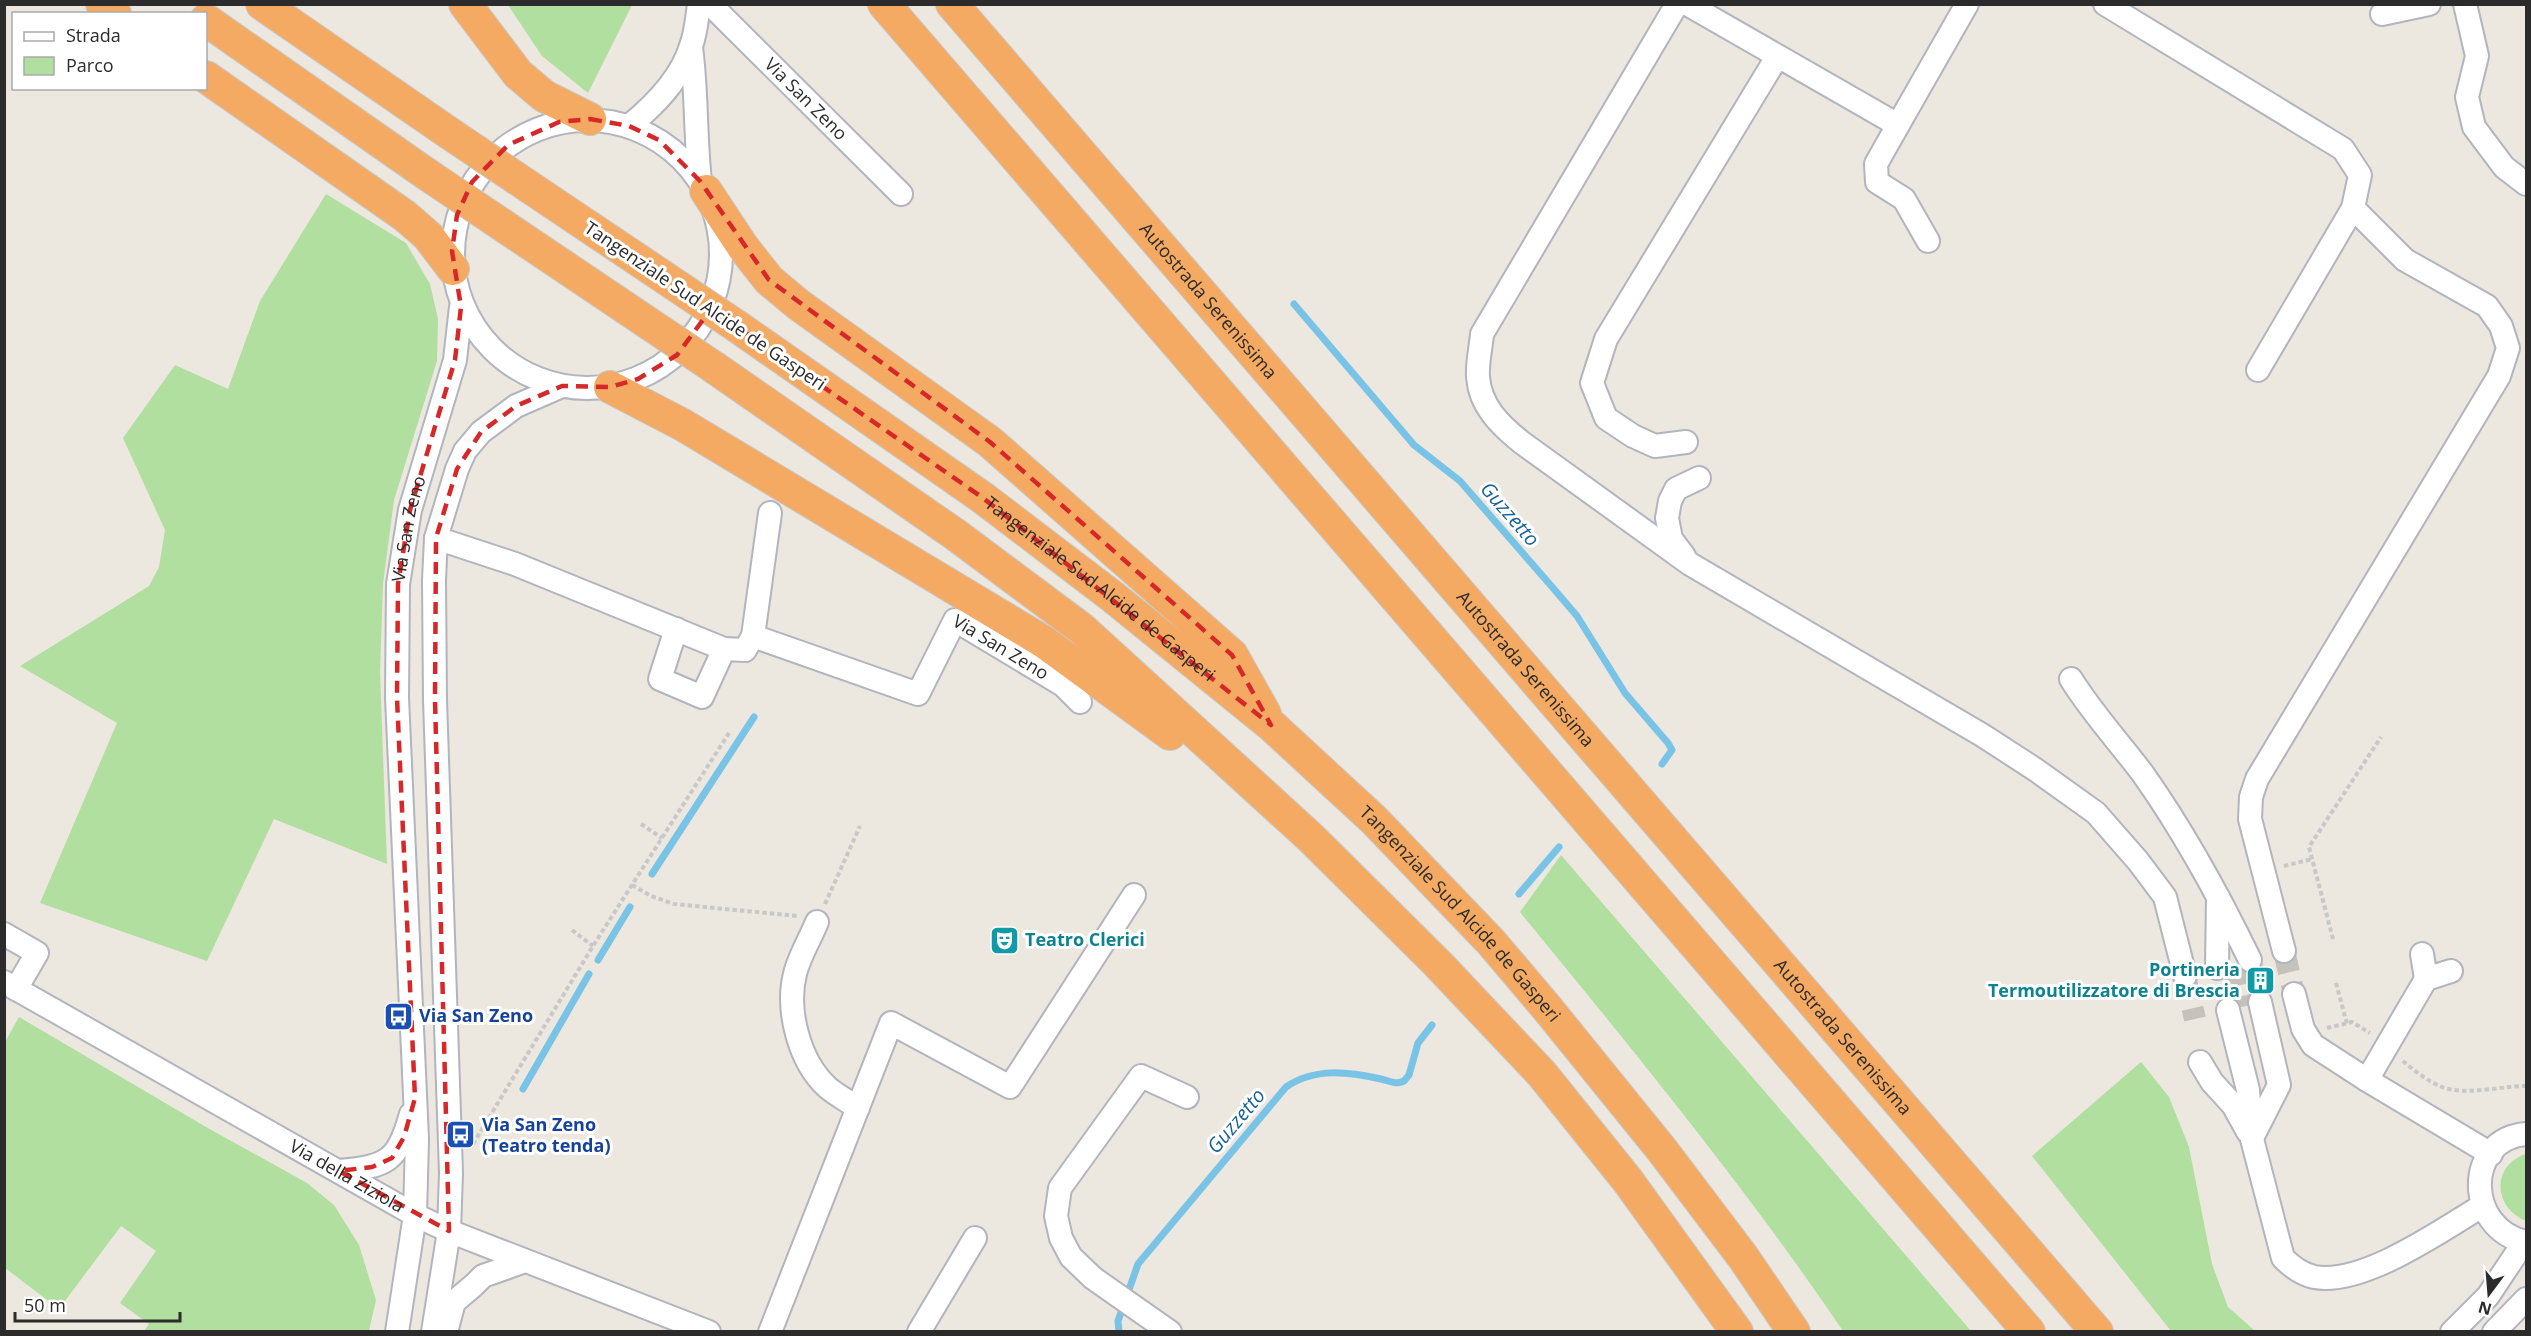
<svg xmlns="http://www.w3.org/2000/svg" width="2531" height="1336" viewBox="0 0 2531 1336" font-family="'Open Sans',sans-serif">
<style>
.green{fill:#b1df9f}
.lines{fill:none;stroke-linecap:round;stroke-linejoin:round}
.stream{stroke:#79c3e7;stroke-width:7}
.minor-tunnel{stroke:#c5c1bb;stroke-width:22;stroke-dasharray:22 11;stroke-linecap:butt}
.minor-casing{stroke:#b2b4be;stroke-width:26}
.highway-casing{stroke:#c8c8c8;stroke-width:34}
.path{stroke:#c8c8c8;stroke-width:4;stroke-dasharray:4.5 3;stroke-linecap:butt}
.minor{stroke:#fff;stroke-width:22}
.highway{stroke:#f4aa62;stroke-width:32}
.highway-bridge-casing{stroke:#c8c8c8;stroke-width:34;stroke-linecap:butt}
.highway-bridge{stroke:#f4aa62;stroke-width:32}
.marked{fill:none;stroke:#d62828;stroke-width:4.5;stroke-dasharray:12 8;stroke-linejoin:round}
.labels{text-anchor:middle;stroke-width:6;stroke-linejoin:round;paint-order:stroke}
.street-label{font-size:18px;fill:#2b2b2b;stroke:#fff}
.culture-label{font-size:18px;font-weight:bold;fill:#0d838f;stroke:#fff;text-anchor:start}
.transit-label{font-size:18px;font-weight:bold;fill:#164399;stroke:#fff;text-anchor:start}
.water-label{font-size:20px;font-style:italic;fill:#166195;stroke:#fff}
</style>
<rect width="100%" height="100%" fill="#ece7df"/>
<!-- green -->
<g class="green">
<polygon points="508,5 632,5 588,93 542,56"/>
<polygon points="326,194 406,243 430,284 438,319 437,361 394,500 383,584 380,672 387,864 274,819 207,961 40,903 117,723 20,666 149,586 159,567 165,530 123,438 175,365 228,389 260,301"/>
<path d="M1561,855l410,476h-128c-99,-146 -211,-282 -323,-419z"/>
<polygon points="19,1017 206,1127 307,1183 334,1205 359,1245 376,1300 369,1331 144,1331 149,1324 120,1303 156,1251 121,1226 59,1309 5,1268 5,1042"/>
<polygon points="2141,1062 2169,1097 2189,1147 2212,1264 2228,1307 2255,1331 2171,1331 2032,1156"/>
<path d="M2526,1154v67c-33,-13 -35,-56 0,-67z"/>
</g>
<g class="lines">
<!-- stream -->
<g class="stream">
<polyline points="1294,304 1414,445 1460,481 1553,588 1577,616 1625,693 1668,743 1672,750 1662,764"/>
<polyline points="652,874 754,717"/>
<polyline points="1519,894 1559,847"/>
<polyline points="598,960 630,907"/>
<polyline points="523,1089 589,974"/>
<path d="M1119,1332l-1,-11 20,-57 148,-177c29,-20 63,-15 95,-8 9,2 15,6 23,2l5,-6 9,-32 14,-18"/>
</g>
<!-- minor-tunnel -->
<g class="minor-tunnel">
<polyline points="2284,951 2294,994"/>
<polyline points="2250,960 2260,1002"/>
<polyline points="2233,964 2241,1007"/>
<polyline points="2185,976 2195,1019"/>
</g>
<defs>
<g id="minor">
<path id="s1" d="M710,4l191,190"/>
<path d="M1677,4l-195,330c-1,13 -5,29 -4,43 2,29 22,48 43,65l169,122 292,171 54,35 60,43 42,48 27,36 20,79"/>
<polyline points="1687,4 1898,125 1967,4"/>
<polyline points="2105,4 2343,149 2360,175 2353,208 2258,370"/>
<polyline points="2465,4 2477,56 2467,97 2474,127 2504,167 2526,184"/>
<polyline points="2382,14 2429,4"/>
<path d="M691,47c6,45 4,89 9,134"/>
<circle cx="587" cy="254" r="134"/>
<polyline points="1898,125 1876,164 1877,182 1904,199 1928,241"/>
<path d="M629,126c26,-21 52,-47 62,-80 5,-13 6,-28 8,-42"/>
<polyline points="1686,442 1655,446 1633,436 1606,418 1592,383 1606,339 1777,57"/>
<path id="s2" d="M770,513l-17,123 165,58 37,-74 108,65 17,17"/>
<polyline points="436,538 515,564 724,649 745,650 753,636"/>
<polyline points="1684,556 1671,539 1667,518 1670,501 1676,489 1699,478"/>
<polyline points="676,629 660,679 702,697 724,649"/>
<path d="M2071,679c21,34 48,63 72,95 41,58 76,122 107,186"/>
<path d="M817,922c-7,17 -18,35 -22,52 -9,36 4,87 32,113 9,8 21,14 31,21"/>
<polyline points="4,934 37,953 16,989"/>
<polyline points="2284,951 2250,819 2251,797 2257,779 2499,376 2508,348 2501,326 2487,306 2405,260 2353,208"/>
<polyline points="2422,954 2426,979 2451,971"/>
<polyline points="2217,968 2218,897"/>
<polyline points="2426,979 2367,1080 2491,1154"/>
<path id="s3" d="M4,982l411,233 34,16 260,101"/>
<polyline points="2294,994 2303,1029 2313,1045 2367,1080"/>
<path d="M2228,1010l20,80 4,49 31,119c9,9 18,16 31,19 49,9 126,-46 168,-71"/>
<polyline points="2200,1062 2212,1082 2233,1105 2248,1132"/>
<path d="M2526,1134c-62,5 -61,95 0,108"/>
<polyline points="2252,1138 2279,1085 2260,1002"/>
<path d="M339,1171c48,-5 58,-8 72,-57"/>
<path id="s4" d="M397,1332l18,-117 2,-76 -20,-441 1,-114 12,-74 45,-150 6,-53"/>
<polyline points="433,1332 449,1231 451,1173 435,700 434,580 436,538 457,469 465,451 481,432 516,406 562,386"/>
<polyline points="446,1332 454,1302 474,1285 483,1276 525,1261"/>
<polyline points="770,1332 891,1023 1010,1087 1134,895"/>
<polyline points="919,1332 975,1238"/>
<polyline points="1170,1332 1093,1278 1071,1257 1061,1238 1056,1216 1060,1188 1141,1076 1187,1097"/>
<polyline points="2452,1332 2488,1296 2524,1242"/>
<polyline points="2494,1332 2526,1299"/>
</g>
<g id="highway">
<polyline points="102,4 115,14"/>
<polyline points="262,4 449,133"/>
<polyline points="465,4 518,74 544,96 590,119"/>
<polyline points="884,4 2029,1332"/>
<path id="s5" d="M952,4l1145,1328"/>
<polyline points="206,20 425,173"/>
<polyline points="206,77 405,216 428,236 453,269"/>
<polyline points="706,191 743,247 769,280 799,305 990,442 1232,655 1265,714"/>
<path id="s6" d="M738,327l245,171 130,99 158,128 103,95 117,122 56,66 115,142 81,107 51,75"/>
<polyline points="715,368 956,535 1082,629 1311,838 1438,964 1542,1074 1628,1181 1737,1332"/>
<polyline points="610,387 683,425 1044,642 1170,734"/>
</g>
</defs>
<!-- minor casing -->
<use href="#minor" class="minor-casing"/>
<!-- highway casing -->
<use href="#highway" class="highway-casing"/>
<!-- path -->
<g class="path">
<polyline points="641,824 662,838"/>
<polyline points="2284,866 2312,859"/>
<polyline points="632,885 651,896 674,904 797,916"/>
<polyline points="825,904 860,826"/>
<polyline points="572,930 593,946"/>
<polyline points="2333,939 2309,847 2381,737"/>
<polyline points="2336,983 2347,1024"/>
<polyline points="2327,1028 2352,1022 2370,1033"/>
<path d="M2403,1061c10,9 26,21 39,26 22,9 60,-1 84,-1"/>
<polyline points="473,1144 593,946 729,733"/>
</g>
<!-- minor -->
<use href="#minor" class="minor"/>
<!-- highway -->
<use href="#highway" class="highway"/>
<defs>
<g id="highway-bridge">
<polyline points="449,133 738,327"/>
<polyline points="425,173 715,368"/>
</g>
</defs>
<!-- highway-bridge casing -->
<use href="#highway-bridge" class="highway-bridge-casing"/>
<!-- highway-bridge -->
<use href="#highway-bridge" class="highway-bridge"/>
</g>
<!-- marked area -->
<path class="marked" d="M590,119l39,7 30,14 41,41 69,99 221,162 242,213 39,70 -288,-227 -272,-189 -34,46 -39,24 -28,8 -48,-1 -46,20 -35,26 -24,37 -21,69 -1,162 14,531 -110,-60 33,-4 20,-9 12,-21 11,-39 -18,-400 1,-114 12,-74 45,-150 6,-53 -9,-56 5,-36 15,-33 36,-37 51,-23z"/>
<!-- icons -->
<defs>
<symbol id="theatre-square" viewBox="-11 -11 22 22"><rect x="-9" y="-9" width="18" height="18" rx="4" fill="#0f9aa8" stroke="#fff"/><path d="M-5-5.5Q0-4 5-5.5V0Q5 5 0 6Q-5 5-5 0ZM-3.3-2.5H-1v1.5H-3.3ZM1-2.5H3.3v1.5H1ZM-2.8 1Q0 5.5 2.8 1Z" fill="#fff"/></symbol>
<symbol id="building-square" viewBox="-11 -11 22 22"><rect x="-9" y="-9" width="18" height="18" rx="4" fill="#0f9aa8" stroke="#fff"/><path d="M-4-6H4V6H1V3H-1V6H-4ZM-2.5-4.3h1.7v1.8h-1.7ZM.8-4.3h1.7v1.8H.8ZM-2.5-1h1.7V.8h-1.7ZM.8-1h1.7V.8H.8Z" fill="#fff"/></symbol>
<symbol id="bus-square" viewBox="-11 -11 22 22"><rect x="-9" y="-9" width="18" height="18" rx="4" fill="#1a4fb4" stroke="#fff"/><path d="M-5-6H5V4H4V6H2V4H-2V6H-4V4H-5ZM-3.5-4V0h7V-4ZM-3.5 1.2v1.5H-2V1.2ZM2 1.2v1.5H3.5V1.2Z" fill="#fff"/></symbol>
</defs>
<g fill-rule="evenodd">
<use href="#theatre-square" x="988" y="924" width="33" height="33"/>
<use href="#building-square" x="2244" y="964" width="33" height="33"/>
<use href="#bus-square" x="382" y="1000" width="33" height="33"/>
<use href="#bus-square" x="444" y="1118" width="33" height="33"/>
</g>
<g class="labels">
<!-- street labels -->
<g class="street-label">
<text dy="6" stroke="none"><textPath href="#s1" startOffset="135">Via San Zeno</textPath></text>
<text dy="6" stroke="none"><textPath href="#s5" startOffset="392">Autostrada Serenissima</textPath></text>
<text transform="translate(705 306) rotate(34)" y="6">Tangenziale Sud Alcide de Gasperi</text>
<text dy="6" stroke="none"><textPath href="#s4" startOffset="806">Via San Zeno</textPath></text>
<text dy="6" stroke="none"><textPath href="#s6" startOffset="447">Tangenziale Sud Alcide de Gasperi</textPath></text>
<text dy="6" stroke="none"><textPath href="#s2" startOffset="435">Via San Zeno</textPath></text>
<text dy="6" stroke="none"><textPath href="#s5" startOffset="878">Autostrada Serenissima</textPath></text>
<text dy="6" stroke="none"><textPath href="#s6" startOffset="933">Tangenziale Sud Alcide de Gasperi</textPath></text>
<text dy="6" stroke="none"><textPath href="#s5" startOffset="1364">Autostrada Serenissima</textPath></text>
<text dy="6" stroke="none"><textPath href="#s3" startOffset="394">Via della Ziziola</textPath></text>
</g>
<!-- culture labels -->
<g class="culture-label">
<text x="1025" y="946">Teatro Clerici</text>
<text x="2240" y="976" text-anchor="end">Portineria<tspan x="2240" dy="21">Termoutilizzatore di Brescia</tspan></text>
</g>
<!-- transit labels -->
<g class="transit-label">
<text x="419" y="1022">Via San Zeno</text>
<text x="482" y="1131">Via San Zeno<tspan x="482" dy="21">(Teatro tenda)</tspan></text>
</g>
<!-- water labels -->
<g class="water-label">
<text transform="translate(1510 514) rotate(49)" y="7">Guzzetto</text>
<text transform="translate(1236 1121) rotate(-50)" y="7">Guzzetto</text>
</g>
</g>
<!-- border -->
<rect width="2531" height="1336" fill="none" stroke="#2b2b2b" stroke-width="12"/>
<!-- legend -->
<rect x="12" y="12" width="195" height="78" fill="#ffffff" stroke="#aaaaaa" stroke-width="1.5"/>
<rect x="24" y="32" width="30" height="9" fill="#ffffff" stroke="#aaaaaa" stroke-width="1.5"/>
<text x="66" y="42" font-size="18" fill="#2b2b2b">Strada</text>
<rect x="24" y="57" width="30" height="18" fill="#b1df9f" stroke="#aaaaaa" stroke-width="1.5"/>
<text x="66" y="72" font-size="18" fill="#2b2b2b">Parco</text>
<!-- north arrow -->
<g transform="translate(2489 1294) rotate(196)" stroke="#ffffff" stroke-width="4.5" paint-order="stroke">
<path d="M0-4.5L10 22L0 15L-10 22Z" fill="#2b2b2b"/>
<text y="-9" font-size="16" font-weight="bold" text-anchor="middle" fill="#2b2b2b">N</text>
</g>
<!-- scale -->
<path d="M15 1312v9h165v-9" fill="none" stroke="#2b2b2b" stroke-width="3"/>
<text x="24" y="1312" font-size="18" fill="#2b2b2b" stroke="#ffffff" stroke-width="4.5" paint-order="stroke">50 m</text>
</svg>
